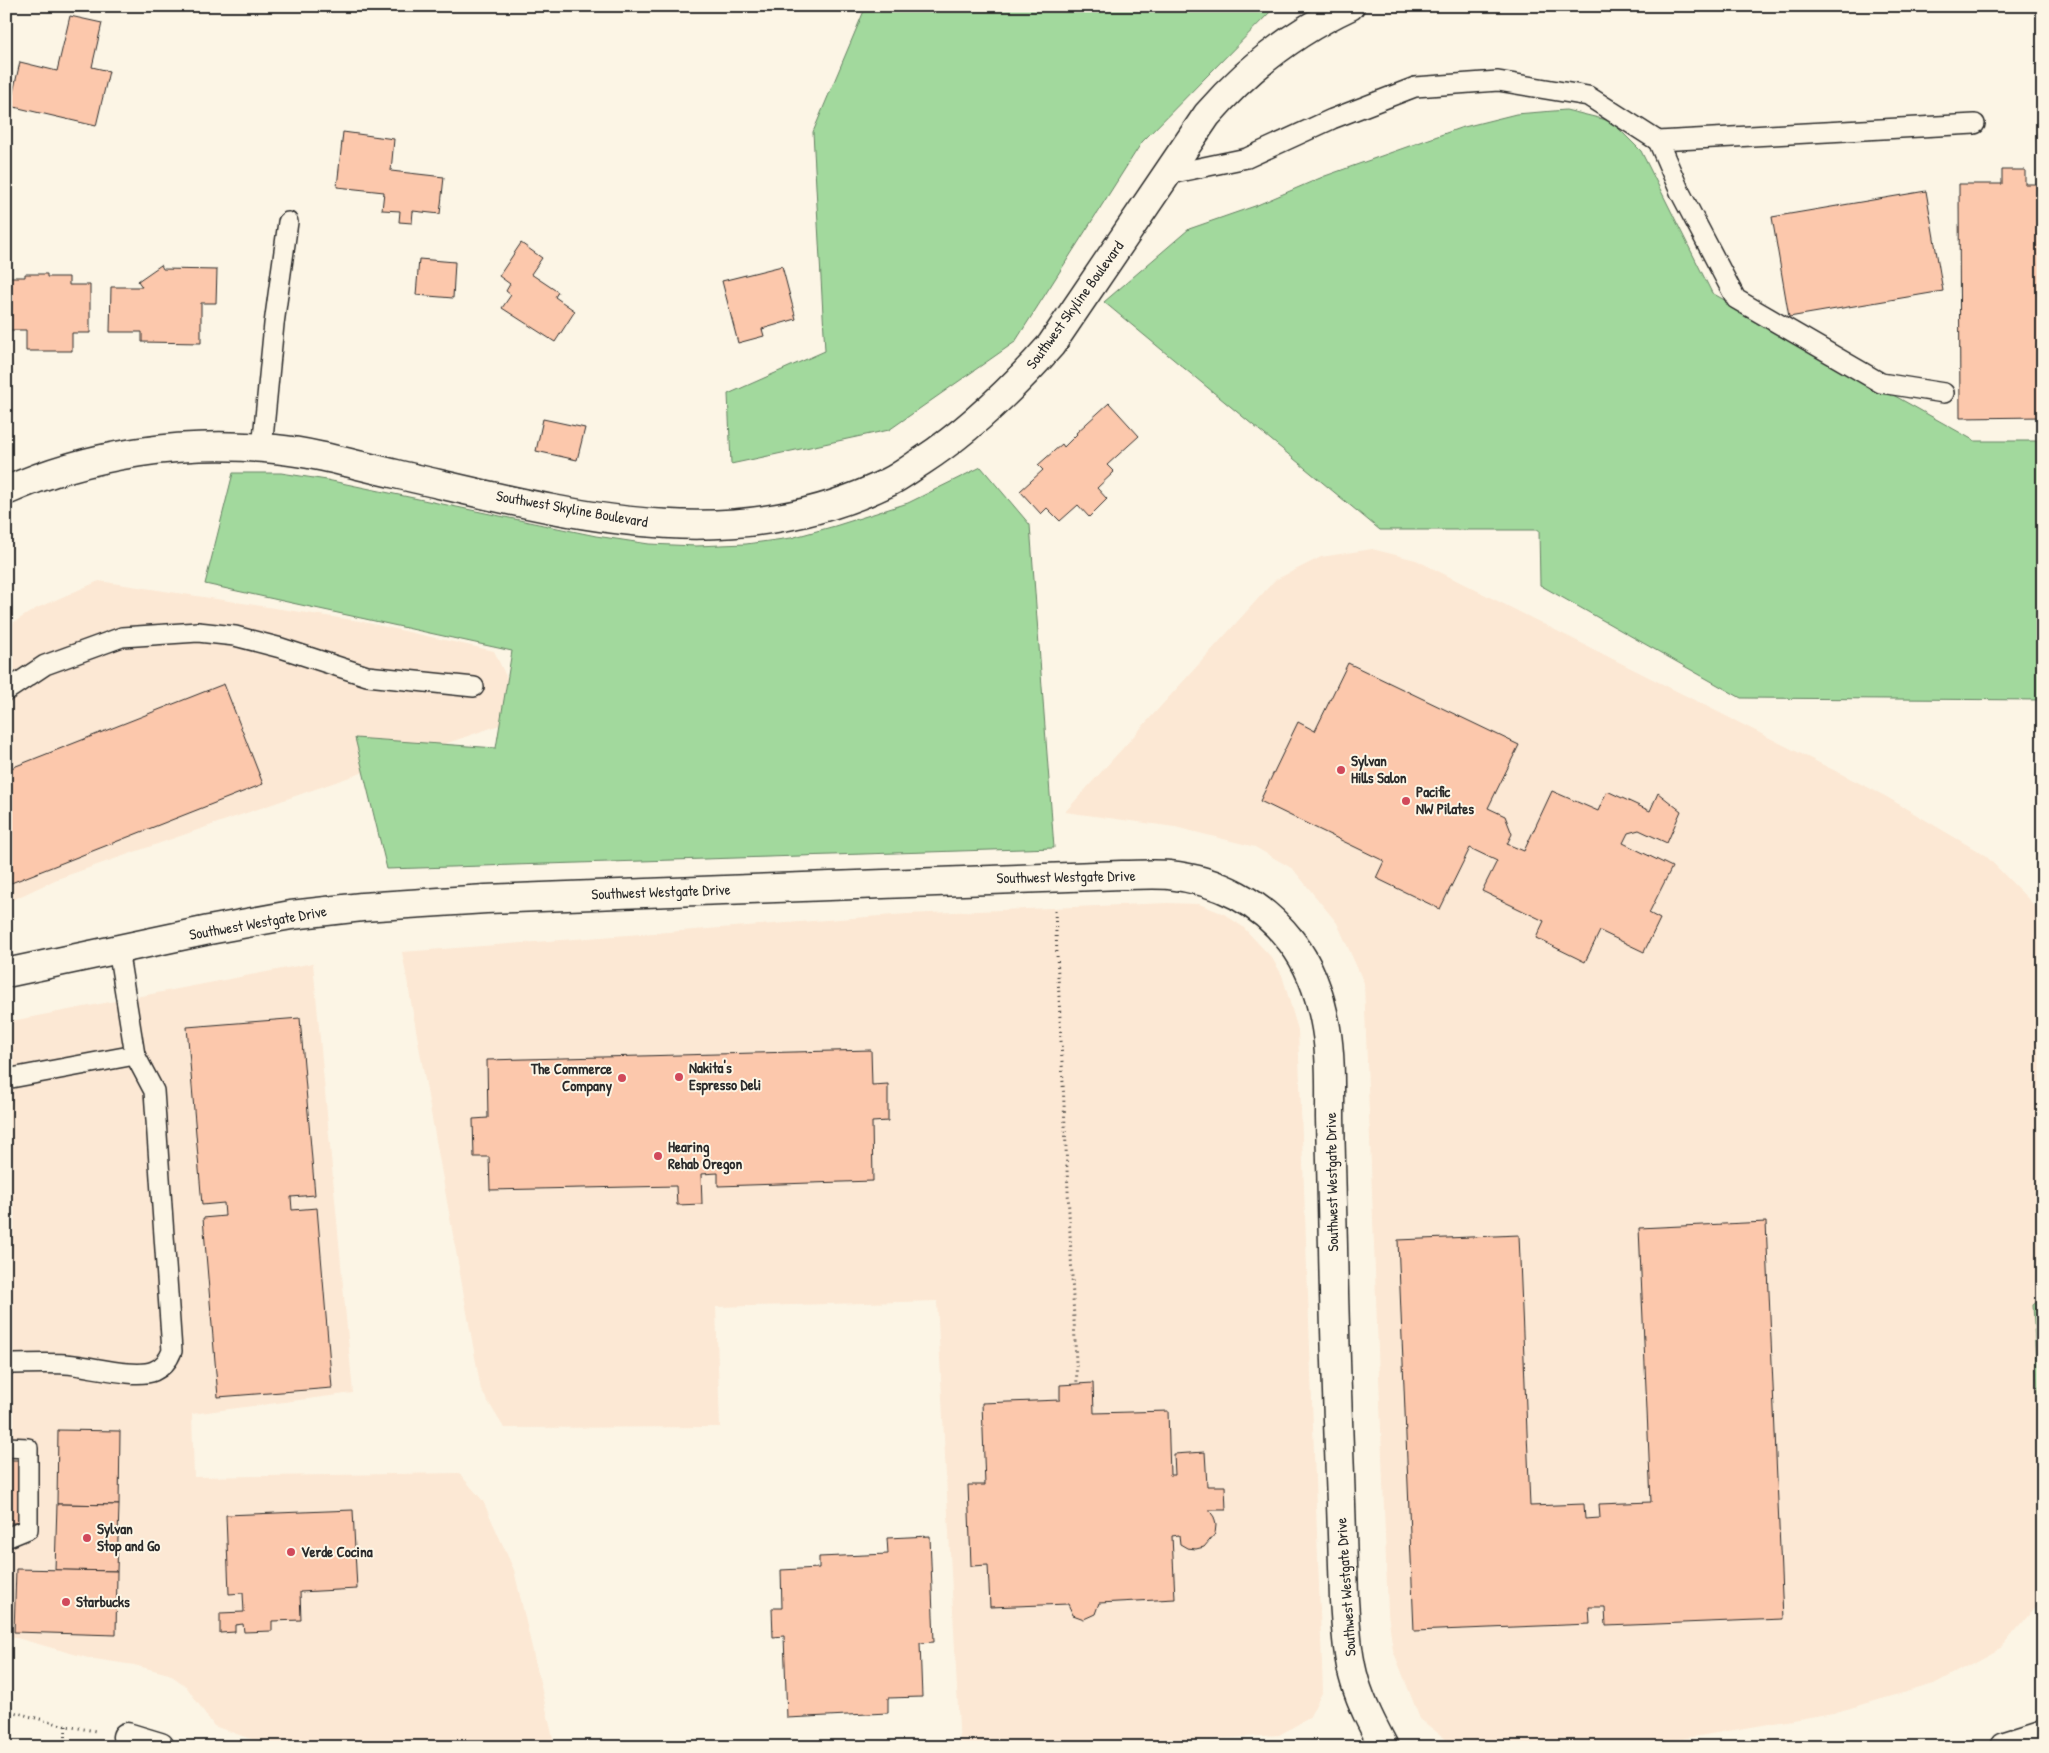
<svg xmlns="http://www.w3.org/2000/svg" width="2049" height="1753" viewBox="0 0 2049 1753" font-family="'Patrick Hand',sans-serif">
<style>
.built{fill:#fce8d4}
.green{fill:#a2d99d;stroke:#668264}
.building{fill:#fcc8ac;stroke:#2b2b2b}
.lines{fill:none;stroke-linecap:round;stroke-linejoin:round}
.service-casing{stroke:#2b2b2b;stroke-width:22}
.minor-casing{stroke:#2b2b2b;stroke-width:31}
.tertiary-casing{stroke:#2b2b2b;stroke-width:31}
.secondary-casing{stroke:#2b2b2b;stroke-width:31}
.path{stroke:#2b2b2b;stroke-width:3;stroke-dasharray:1 4;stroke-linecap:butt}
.service{stroke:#fcf5e5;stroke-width:19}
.minor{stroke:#fcf5e5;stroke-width:28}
.tertiary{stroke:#fcf5e5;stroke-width:28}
.secondary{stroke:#fcf5e5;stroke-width:28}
.poi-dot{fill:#d1495b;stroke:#fcf5e5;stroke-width:2}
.labels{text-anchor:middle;stroke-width:4;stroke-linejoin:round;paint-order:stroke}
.street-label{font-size:15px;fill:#2b2b2b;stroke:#fcf5e5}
.poi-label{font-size:15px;font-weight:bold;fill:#2b2b2b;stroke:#fcf5e5;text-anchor:start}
</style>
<rect width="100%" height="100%" fill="#fcf5e5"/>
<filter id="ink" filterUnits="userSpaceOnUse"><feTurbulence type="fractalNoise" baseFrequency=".02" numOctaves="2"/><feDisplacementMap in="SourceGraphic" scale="10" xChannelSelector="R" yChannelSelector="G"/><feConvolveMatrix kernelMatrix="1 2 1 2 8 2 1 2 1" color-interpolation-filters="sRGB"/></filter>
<g filter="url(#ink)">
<!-- built -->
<g class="built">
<polygon points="1372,549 1416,560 1885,796 1986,856 2040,911 2043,915 2043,1296 2033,1305 2043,1506 2043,1598 2002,1647 1934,1684 1833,1713 1635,1747 1456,1747 1420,1719 1393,1650 1388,1613 1364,983 1337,923 1293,869 1255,847 1175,827 1065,812 1275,580 1321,557"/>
<polygon points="99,581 359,621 494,651 525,716 57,879 6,903 6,627 37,608"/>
<polygon points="1167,903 1199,904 1224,914 1243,927 1272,958 1282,975 1298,1030 1323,1691 1309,1718 1279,1735 1097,1747 960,1747 937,1301 716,1307 720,1427 504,1428 481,1390 402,952 907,914"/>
<polygon points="313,963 353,1393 192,1414 194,1477 459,1473 483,1501 514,1570 555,1747 273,1747 214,1726 186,1686 169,1674 134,1665 88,1658 6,1635 6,1022"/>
</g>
<!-- green -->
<g class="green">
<polygon points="866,6 1276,6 1142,142 1015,342 889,430 731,464 728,394 825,351 813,132"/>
<polygon points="1566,110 1611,121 1641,151 1712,293 1975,441 2043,441 2043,700 1741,698 1540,585 1539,530 1380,530 1104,302 1189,229 1255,206 1325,176 1460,128 1516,114"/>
<polygon points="981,467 1030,525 1054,848 387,869 355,738 496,748 512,651 205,584 233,473 281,473 327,480 596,536 649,544 696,546 746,544 791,538 835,526 908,503"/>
<polygon points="2043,1296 2043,1506 2033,1304"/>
</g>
<!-- building -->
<g class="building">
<polygon points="70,16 102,23 92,67 109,71 96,126 10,106 20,62 57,71"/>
<polygon points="343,132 394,139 391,171 444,177 440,214 413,211 412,223 399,222 400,211 382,210 384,192 337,187"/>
<polygon points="2002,170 2025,170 2025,184 2043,184 2043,417 1960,418 1959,184 2002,184"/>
<polygon points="1926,191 1943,291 1789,317 1772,217"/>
<polygon points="521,243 542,258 531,274 558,292 555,297 575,311 555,342 502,308 511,295 506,291 510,284 499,276"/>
<polygon points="419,259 455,262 453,298 416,295"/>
<polygon points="161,265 163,269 217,270 216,303 201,303 201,343 142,342 142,332 110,332 111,287 142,287 138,281"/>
<polygon points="782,266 796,319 762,329 764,336 738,343 722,281"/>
<polygon points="25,274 47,274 47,277 69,277 69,285 90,285 90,333 72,333 72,351 26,351 26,330 6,330 6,277 25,277"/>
<polygon points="1109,403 1139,436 1107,465 1114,472 1097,488 1107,499 1089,517 1078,505 1060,521 1047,508 1041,514 1020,491 1043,470 1038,465 1062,444 1064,447 1077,434 1076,433"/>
<polygon points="543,419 585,428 577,460 536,451"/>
<polygon points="1348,663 1519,745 1488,808 1505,816 1512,834 1507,844 1524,851 1552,791 1598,811 1607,791 1650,811 1658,793 1681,811 1667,843 1639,830 1628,833 1623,843 1672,867 1649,913 1660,919 1644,952 1600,931 1585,962 1536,938 1544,921 1482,891 1497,861 1470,848 1440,909 1376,878 1384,861 1260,801 1298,722 1315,731"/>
<polygon points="224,684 263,784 6,885 6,770"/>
<polygon points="300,1018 315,1195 291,1197 292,1210 317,1208 332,1388 218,1397 203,1218 225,1216 224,1203 202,1205 187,1027"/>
<polygon points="871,1050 872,1085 888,1084 888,1121 872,1122 873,1181 718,1186 718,1173 701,1174 702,1204 677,1205 676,1186 490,1190 489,1157 474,1157 473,1119 488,1118 487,1060"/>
<polygon points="1766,1222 1783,1619 1606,1626 1605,1607 1589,1607 1590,1624 1414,1631 1398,1240 1519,1235 1530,1506 1584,1504 1585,1519 1600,1518 1599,1504 1651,1502 1639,1228"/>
<polygon points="1093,1383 1094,1413 1168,1411 1170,1475 1175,1475 1174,1454 1205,1452 1207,1486 1225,1486 1226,1510 1209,1510 1214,1517 1216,1525 1215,1534 1204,1547 1196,1549 1187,1548 1180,1544 1179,1535 1172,1536 1175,1599 1099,1603 1095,1614 1084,1619 1073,1615 1068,1604 990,1607 988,1565 971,1566 968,1485 985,1485 982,1403 1060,1400 1060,1385"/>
<polygon points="58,1430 120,1431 119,1505 57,1504"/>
<polygon points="6,1460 21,1460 22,1523 6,1523"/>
<polygon points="57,1504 119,1505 117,1571 55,1570"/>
<polygon points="353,1510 357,1589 300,1592 301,1620 272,1621 272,1631 244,1632 243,1624 235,1625 235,1632 220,1633 220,1613 244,1612 243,1593 229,1594 226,1515"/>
<polygon points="930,1536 934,1642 920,1643 922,1697 888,1698 888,1713 787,1718 784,1636 773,1637 772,1608 782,1608 781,1570 819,1568 819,1557 888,1554 887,1538"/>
<polygon points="16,1569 117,1571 116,1635 14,1632"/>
</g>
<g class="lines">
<defs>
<g id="service">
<polyline points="1658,141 1680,192 1736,299 1881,383 1944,393"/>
<polyline points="1165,175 1247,158 1332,119 1415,87 1498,81 1588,96 1658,141 1975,124"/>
<polyline points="262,449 274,324 288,222"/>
<polyline points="6,691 45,665 122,637 198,632 235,636 281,648 367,676 474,687"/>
<polyline points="6,1079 135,1055"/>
<path d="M6,1364c20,0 40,-1 59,0 22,1 70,15 89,7 9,-4 15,-12 18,-20l-18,-260 -19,-36 -17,-106"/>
<polyline points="6,1447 28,1448 28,1529 6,1538"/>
</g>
<polyline id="minor" points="127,1737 160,1747"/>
<g id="tertiary">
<path d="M6,973l203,-43 82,-15 71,-8 124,-8 636,-24c16,0 32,-1 47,0 49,5 92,27 122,66 19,24 30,57 35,87 5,29 4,60 4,90 1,43 2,86 3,129 2,118 8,236 11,353 2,27 3,56 11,82 7,23 18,44 29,65"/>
<polyline points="2005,1747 2043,1735"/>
</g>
<path id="secondary" d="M6,491c84,-38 178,-51 269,-42 41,4 81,16 121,25 166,38 330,88 493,8 12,-6 22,-14 33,-21 49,-32 90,-72 129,-116l156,-230c40,-46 87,-83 143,-109"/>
</defs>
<!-- service casing -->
<use href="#service" class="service-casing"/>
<!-- minor casing -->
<use href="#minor" class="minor-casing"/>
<!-- tertiary casing -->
<use href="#tertiary" class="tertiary-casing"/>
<!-- secondary casing -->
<use href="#secondary" class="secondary-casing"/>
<!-- path -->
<g class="path">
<polyline points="1055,911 1077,1384"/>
<polyline points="6,1710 66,1726 96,1731"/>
<polyline points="65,1747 66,1726"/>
</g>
<!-- service -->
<use href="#service" class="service"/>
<!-- minor -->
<use href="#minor" class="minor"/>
<!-- tertiary -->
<use href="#tertiary" class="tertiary"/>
<!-- secondary -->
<use href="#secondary" class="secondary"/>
</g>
</g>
<!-- markers -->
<g class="poi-dot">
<circle cx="1341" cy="770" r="5"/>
<circle cx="1406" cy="801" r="5"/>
<circle cx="679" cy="1077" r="5"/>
<circle cx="622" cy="1078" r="5"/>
<circle cx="658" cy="1156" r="5"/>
<circle cx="87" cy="1538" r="5"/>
<circle cx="291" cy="1552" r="5"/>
<circle cx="66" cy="1602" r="5"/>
</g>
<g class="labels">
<!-- street labels -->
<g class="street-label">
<text transform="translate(1075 305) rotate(-54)" y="5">Southwest Skyline Boulevard</text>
<text transform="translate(572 509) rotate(10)" y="5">Southwest Skyline Boulevard</text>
<text transform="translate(1066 877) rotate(-1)" y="5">Southwest Westgate Drive</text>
<text transform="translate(661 892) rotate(-2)" y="5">Southwest Westgate Drive</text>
<text transform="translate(258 923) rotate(-10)" y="5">Southwest Westgate Drive</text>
<text transform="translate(1332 1182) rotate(-91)" y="5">Southwest Westgate Drive</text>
<text transform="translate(1346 1587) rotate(-94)" y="5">Southwest Westgate Drive</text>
</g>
<!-- poi labels -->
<g class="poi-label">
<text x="1351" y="766">Sylvan<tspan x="1351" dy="17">Hills Salon</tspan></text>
<text x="1416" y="797">Pacific<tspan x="1416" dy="17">NW Pilates</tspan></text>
<text x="689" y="1073">Nakita's<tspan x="689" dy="17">Espresso Deli</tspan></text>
<text x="612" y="1074" text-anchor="end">The Commerce<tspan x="612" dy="17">Company</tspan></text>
<text x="668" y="1152">Hearing<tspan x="668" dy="17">Rehab Oregon</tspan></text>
<text x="97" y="1534">Sylvan<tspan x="97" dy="17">Stop and Go</tspan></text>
<text x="301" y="1557">Verde Cocina</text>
<text x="76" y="1607">Starbucks</text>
</g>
</g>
<!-- margin -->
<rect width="2049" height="1753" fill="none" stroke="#fcf5e5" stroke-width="25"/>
<rect x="12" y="12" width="2024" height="1728" fill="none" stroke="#2b2b2b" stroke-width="2" filter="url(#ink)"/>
</svg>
